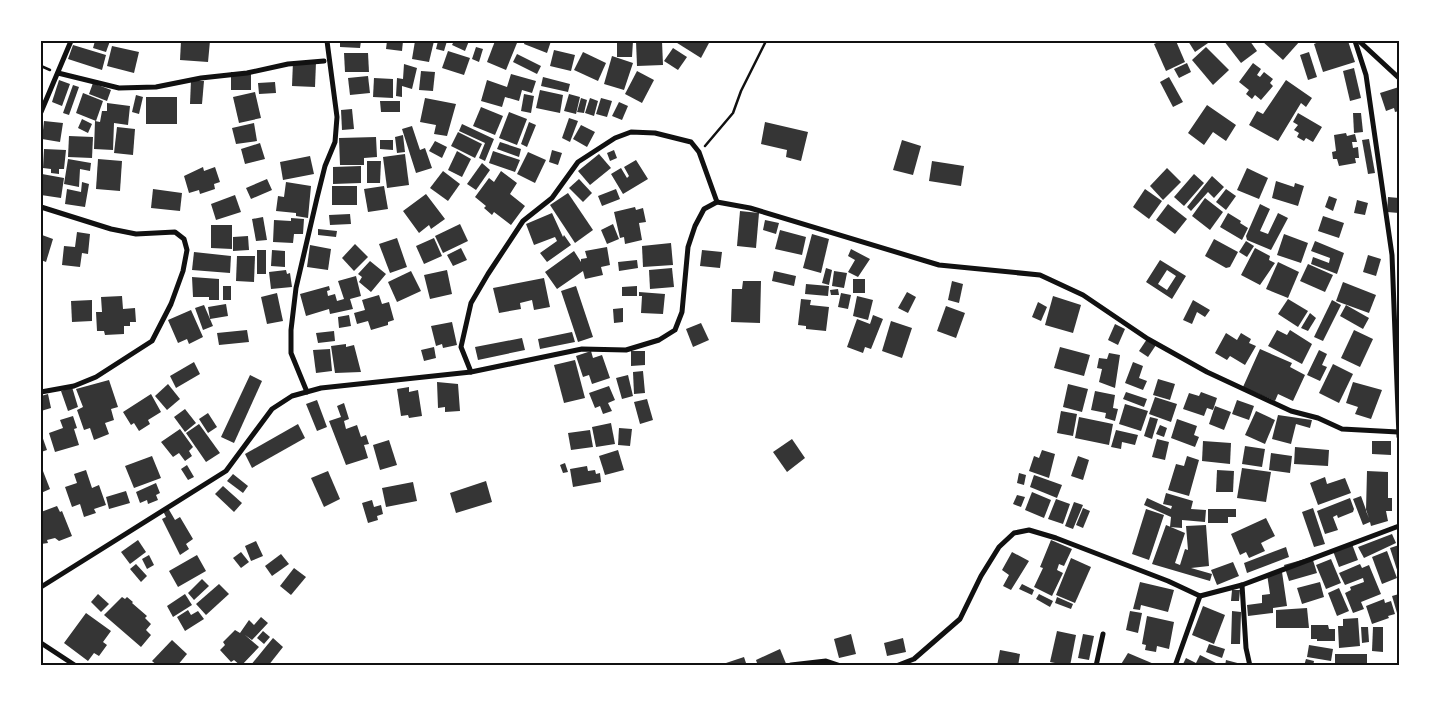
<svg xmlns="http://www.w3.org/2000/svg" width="1440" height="707" viewBox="0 0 1440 707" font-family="Montserrat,sans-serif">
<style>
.building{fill:#353535;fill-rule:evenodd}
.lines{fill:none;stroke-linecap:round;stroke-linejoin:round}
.path{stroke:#111;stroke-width:2.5}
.minor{stroke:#111;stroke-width:5}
.neatline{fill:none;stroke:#111;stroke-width:2}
</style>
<rect width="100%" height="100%" fill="#fff"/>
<!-- building -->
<g class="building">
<polygon points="95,41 110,41 106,52 93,48"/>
<polygon points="181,41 210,41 208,62 180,60"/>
<polygon points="340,41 361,41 360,48 340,47"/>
<polygon points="387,41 403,41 402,51 386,49"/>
<polygon points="415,41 434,41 429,62 412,59"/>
<polygon points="438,41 447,41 444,51 436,49"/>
<polygon points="454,41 469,41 465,51 452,45"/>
<polygon points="495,41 517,43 506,70 487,62"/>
<polygon points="525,41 551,41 547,53 524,44"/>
<polygon points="617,41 633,41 632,57 617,57"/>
<polygon points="636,41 662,41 663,65 637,66"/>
<polygon points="674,41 710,41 701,58"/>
<polygon points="1161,41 1176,41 1185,62 1166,71 1154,44"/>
<polygon points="1188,41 1211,41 1195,52"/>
<polygon points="1224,41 1250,41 1257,51 1241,63"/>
<polygon points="1262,41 1300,41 1283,60"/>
<polygon points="1321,41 1348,41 1355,62 1323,72 1314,44"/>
<polygon points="73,45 106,55 102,70 68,59"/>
<polygon points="112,46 139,52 134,73 107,66"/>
<polygon points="476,47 483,49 479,62 472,59"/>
<polygon points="1206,47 1229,70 1213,85 1192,60"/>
<polygon points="673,48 687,57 678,70 664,61"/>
<polygon points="554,50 575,55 571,71 550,66"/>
<polygon points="448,51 470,58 464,75 442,68"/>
<polygon points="583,52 606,63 598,81 574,70"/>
<polygon points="1309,52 1317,77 1308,80 1300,55"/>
<polygon points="344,53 368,53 369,72 345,72"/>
<polygon points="517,54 541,66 537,74 513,62"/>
<polygon points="612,56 633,63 624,90 604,84"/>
<polygon points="293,61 316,62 315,87 292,86"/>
<polygon points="1187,63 1191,72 1179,78 1174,69"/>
<polygon points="1253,63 1261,69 1257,75 1260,77 1264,72 1273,79 1270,83 1273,86 1261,100 1255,95 1252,99 1246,94 1249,90 1239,82"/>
<polygon points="404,64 417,68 412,89 402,86 402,97 396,96 397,78 403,79"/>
<polygon points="1354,68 1361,98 1350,101 1343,71"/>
<polygon points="421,71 435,72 433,91 419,90"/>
<polygon points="637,71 654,80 642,103 625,94"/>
<polygon points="231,72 251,73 251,90 231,90"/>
<polygon points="511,74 536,81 532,93 522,90 519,101 505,97 502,107 481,101 487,80 507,87"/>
<polygon points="368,76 370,93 350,95 348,78"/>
<polygon points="543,77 570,84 568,92 541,86"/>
<polygon points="1169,77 1183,102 1173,107 1160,82"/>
<polygon points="374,78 393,79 393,98 373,97"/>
<polygon points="59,80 70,84 62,106 52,102"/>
<polygon points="191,80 204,81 202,104 190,104"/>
<polygon points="1286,80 1312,98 1306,107 1301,103 1278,141 1249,125 1257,111 1263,114"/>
<polygon points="275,82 276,93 259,94 258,83"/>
<polygon points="93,83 111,90 107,101 89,94"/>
<polygon points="73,85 79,87 69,115 63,113"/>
<polygon points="1399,87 1399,111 1395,112 1394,108 1386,111 1380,93"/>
<polygon points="540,90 563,95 560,113 536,108"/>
<polygon points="255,92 261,118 239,123 233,97"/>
<polygon points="83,93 103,101 96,121 76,113"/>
<polygon points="524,94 534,96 531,113 521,111"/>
<polygon points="569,94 580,97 576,114 564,111"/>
<polygon points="136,95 143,97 139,114 132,112"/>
<rect x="146" y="97" width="31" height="27"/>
<polygon points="425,98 456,104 447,136 434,134 436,125 420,122"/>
<polygon points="581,98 587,100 584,113 577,112"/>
<polygon points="590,98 598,101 594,116 585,113"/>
<polygon points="601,98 612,101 607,117 596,114"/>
<polygon points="380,101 400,101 400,112 381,112"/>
<polygon points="619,102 628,106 622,120 612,116"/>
<polygon points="107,103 130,106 128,125 114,123 113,150 94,149 95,121 100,122 102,111 107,111"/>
<polygon points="1207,105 1236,125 1226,141 1213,132 1204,145 1188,133"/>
<polygon points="481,107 503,116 495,135 473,126"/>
<polygon points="352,109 354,129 342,130 341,110"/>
<polygon points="509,112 527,119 517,145 499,138"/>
<polygon points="1298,113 1322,127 1313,142 1306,138 1304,141 1297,137 1299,133 1294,130 1298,125 1293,122"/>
<polygon points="1353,113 1361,113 1363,132 1354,133"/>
<polygon points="569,118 578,121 570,142 562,138"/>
<polygon points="82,119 92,124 88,133 78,128"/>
<polygon points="44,121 63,123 60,142 42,139"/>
<polygon points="529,122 536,125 527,147 521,144"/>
<polygon points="765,122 808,132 801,161 786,157 787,150 761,144"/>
<polygon points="254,123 257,141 236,144 232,128"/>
<polygon points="462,124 494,139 485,161 479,158 485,143 459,131"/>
<polygon points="581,125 595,132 587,147 573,139"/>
<polygon points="412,126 420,150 425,148 432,168 416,173 402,129"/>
<polygon points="117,127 135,129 133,155 114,153"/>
<polygon points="458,132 482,144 475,158 451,146"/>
<polygon points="1346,133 1347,136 1355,134 1357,142 1352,142 1353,148 1358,147 1359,158 1355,158 1356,163 1339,166 1337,159 1333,159 1332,152 1336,151 1334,135"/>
<polygon points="403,135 405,152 397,153 395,137"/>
<polygon points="69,136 93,137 92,158 68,157"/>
<polygon points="376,137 377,157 364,158 364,165 340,165 339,138"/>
<polygon points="1369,139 1375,173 1368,174 1362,140"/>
<polygon points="380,140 393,140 393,150 380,149"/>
<polygon points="902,140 921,146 913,175 893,170"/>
<polygon points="435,141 447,147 442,158 429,151"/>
<polygon points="500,142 521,149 519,157 497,149"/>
<polygon points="260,143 265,159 245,164 241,149"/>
<polygon points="44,149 66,150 64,169 59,169 59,174 51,173 51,169 43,168"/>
<polygon points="552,150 562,153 558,165 549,162"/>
<polygon points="614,150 617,158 610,161 607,153"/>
<polygon points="457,151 471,159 462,177 448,170"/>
<polygon points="493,151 520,160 515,172 489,163"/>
<polygon points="528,152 546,160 535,183 517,174"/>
<polygon points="405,154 409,185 387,188 383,157"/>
<polygon points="599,154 611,168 590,185 578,171"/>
<polygon points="310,156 314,174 283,180 280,162"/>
<polygon points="68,159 91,163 90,171 80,169 79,187 64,184"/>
<polygon points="98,159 122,161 120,191 96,189"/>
<polygon points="636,160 648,179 623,194 611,174 621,168 627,178 629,176 624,167"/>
<polygon points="367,161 381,161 380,183 367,183"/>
<polygon points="932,161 964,166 961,186 929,181"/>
<polygon points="482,163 490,170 476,190 467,184"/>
<polygon points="361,166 361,183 333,184 333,167"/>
<polygon points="203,167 204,171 215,167 220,182 214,184 215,189 200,194 199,190 189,193 184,176"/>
<polygon points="1167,168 1181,182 1163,200 1150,186"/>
<polygon points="1247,168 1268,178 1259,199 1237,190"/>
<polygon points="443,171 460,184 448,201 430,188"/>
<polygon points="501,171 517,183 510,194 525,206 511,225 494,212 492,215 484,208 486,206 475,197 489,178 494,182"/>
<polygon points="42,174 64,178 61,198 41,195"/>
<polygon points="1194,174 1204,183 1184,206 1174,197"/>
<polygon points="1212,176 1224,187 1214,198 1208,192 1191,211 1187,207"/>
<polygon points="267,179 272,190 251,199 246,188"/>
<polygon points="579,179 592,193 583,202 569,188"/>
<polygon points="1276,181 1294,187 1295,183 1304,186 1298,206 1272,198"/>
<polygon points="82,182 89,184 85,207 65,204 67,189 81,192"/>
<polygon points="286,182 311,186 308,218 296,216 296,213 276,211 278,196 284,197"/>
<rect x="332" y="186" width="25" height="19"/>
<polygon points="384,186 388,209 368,212 364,189"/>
<polygon points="153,189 182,193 180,211 151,208"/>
<polygon points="616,189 620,199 602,206 598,196"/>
<polygon points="1145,189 1162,201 1149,219 1133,207"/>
<polygon points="1226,189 1236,196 1226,210 1216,202"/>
<polygon points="568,193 593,230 575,243 550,205"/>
<polygon points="426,194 445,219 431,229 429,225 419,233 403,211"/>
<polygon points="235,195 241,212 216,220 211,204"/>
<polygon points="1329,196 1337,199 1333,211 1325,207"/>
<polygon points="1388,197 1399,198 1399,213 1387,212"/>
<polygon points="1205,198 1223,212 1210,230 1192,216"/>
<polygon points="1357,200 1368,203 1365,215 1354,213"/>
<polygon points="1168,204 1187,219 1175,234 1156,220"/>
<polygon points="1260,204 1270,209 1260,231 1268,234 1278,213 1288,218 1271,250 1247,240 1246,236"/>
<polygon points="635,207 636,210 643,208 646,222 639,223 642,240 625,244 624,237 620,238 614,212"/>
<polygon points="740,211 759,213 756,248 737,246"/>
<polygon points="552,213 563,237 564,235 571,245 547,262 540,253 557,241 555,237 534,245 526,224"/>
<polygon points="1228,213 1241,221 1240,223 1248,228 1242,240 1220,227"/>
<polygon points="350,214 351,224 330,225 329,215"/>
<polygon points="1323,216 1344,223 1339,238 1318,231"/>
<polygon points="263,217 267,240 256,241 252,219"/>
<polygon points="291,218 304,219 303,234 294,234 293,243 273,242 274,220 291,221"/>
<polygon points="765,220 779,223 776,234 763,230"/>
<polygon points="460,224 468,241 443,253 435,236"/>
<polygon points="613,224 619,239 607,244 601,230"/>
<polygon points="211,225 232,225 232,249 211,248"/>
<polygon points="318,229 337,231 336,237 318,235"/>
<polygon points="780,230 806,237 802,255 775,249"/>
<polygon points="77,232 90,234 88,254 82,253 80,267 62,265 64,246 75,247"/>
<polygon points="812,234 829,239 821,273 803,268"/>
<polygon points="1284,234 1308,243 1301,263 1277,255"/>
<polygon points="42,235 53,239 46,262 41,260"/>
<polygon points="248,236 249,250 233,251 233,237"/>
<polygon points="397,238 407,267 390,273 379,244"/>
<polygon points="434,238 442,256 424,264 416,246"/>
<polygon points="1214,239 1238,252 1230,267 1226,268 1205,256"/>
<polygon points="1246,241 1254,246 1247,257 1239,252"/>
<polygon points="1315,241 1344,253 1337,274 1311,264 1313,257 1329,263 1330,258 1311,251"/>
<polygon points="671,243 673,265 643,267 642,246"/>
<polygon points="355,244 368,257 354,271 342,258"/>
<polygon points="310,245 331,249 328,270 307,267"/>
<polygon points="607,247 610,265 601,267 603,275 585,279 583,271 557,289 545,272 574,251 581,262 581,259 587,258 585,251"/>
<polygon points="461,248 467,260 453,266 447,255"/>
<polygon points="1255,248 1270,256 1269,260 1275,263 1260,285 1241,275"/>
<polygon points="851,249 870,259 858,277 848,272 855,260 848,256"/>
<rect x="257" y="250" width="9" height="24"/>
<polygon points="272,250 285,251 285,267 271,266"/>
<polygon points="702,250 722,252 720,268 700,266"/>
<polygon points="194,252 231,256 230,273 192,270"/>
<polygon points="1368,255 1381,259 1376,276 1363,272"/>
<polygon points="237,256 255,256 254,282 236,281"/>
<polygon points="637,260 638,268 619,271 618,262"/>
<path d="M1160,260l26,16 -14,23 -26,-17zM1167,270l9,6 -9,14 -9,-6z"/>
<polygon points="370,261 386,274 371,292 359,282 362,277 358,274"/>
<polygon points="1278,262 1299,272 1288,298 1266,289"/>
<polygon points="1308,264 1333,275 1325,292 1300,281"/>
<polygon points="672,268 674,287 650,289 649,270"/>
<polygon points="826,268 832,270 829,285 822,283"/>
<polygon points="286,270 287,274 290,273 292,287 271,289 269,272"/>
<polygon points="447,270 452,294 430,299 424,275"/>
<polygon points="411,271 421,291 397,302 388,282"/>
<polygon points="774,271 796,276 794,286 772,281"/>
<polygon points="834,271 847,273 844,288 832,286"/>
<polygon points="356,276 361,296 350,299 353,309 330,314 329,309 306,316 300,294 329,286 330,290 327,291 328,296 335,294 337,301 344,299 338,281"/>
<polygon points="192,277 219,279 219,300 209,300 209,297 193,297"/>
<polygon points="544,278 550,307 534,310 532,300 520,303 521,309 499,313 493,288"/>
<rect x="853" y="279" width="12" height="14"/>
<polygon points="743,281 761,281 760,323 731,322 732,289 742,289"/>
<polygon points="952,281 963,284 959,303 948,300"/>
<polygon points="1343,282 1376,295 1369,313 1336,301"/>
<polygon points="806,284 829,286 828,296 805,294"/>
<rect x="223" y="286" width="8" height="14"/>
<polygon points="576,286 593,337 578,342 561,291"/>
<polygon points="637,286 637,296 622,296 622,287"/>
<polygon points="838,289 839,295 831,295 830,290"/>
<polygon points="639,292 665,294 663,314 641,313 642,296 639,296"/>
<polygon points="907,292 916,297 908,313 898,308"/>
<polygon points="277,293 283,321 267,324 261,297"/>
<polygon points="841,293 851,295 848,309 838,307"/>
<polygon points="379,295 382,304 389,302 394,320 388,322 388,325 371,330 368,321 357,324 354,313 365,310 362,300"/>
<polygon points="122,296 123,309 135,308 136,322 130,322 130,326 124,326 124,334 105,335 104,331 97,331 96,312 102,312 101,297"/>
<polygon points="857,296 873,300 868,320 853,316"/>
<polygon points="1053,296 1081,305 1073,333 1045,325"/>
<polygon points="801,299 811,300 810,305 829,307 826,331 806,329 806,326 798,325"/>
<polygon points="1288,299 1308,311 1298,327 1278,314"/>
<polygon points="92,300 92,321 72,322 71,301"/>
<polygon points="1193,300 1210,310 1205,317 1197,312 1192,324 1183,320"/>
<polygon points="1332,300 1341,305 1323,341 1314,337"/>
<polygon points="1038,302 1047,307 1041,321 1032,317"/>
<polygon points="226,304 228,316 210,319 208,307"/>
<polygon points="204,305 213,326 203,330 195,308"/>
<polygon points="1346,305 1369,318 1363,329 1340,316"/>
<polygon points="946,306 965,313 956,338 937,331"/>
<polygon points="623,308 623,322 614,323 613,309"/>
<polygon points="191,310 203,337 189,344 187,339 178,343 168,320"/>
<polygon points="1310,313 1316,318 1308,331 1301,328"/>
<polygon points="349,315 351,326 339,328 338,317"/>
<polygon points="873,315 883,319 871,349 865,347 863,353 847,347 857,319 870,324"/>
<polygon points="891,321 912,328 902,358 882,351"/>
<polygon points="452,322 457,345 443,348 442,344 436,346 431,326"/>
<polygon points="701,323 709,340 693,347 686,329"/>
<polygon points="1115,324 1125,329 1118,345 1108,340"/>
<polygon points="247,330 249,342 219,345 217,333"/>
<polygon points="1277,330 1287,335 1290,330 1312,344 1302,364 1268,346"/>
<polygon points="1354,330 1373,339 1360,367 1341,358"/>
<polygon points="334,331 335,341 318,343 316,333"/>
<polygon points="572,332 575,342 540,349 538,339"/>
<polygon points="1226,333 1237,340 1241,333 1251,339 1249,343 1256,346 1245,365 1230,356 1227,360 1215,353"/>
<polygon points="522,338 525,350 478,360 475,347"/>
<polygon points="1147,339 1156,345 1148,357 1139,351"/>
<polygon points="346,344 346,347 354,345 361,372 335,373 331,346"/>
<polygon points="434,347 436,358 424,361 421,350"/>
<polygon points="1060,347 1090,355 1084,376 1054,368"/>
<polygon points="330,349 332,371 316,373 313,350"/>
<polygon points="1260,349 1292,363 1290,367 1305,375 1293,401 1278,394 1275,401 1243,387"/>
<polygon points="1319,350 1327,354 1322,365 1327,367 1320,381 1307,375"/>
<polygon points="591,351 593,358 602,355 610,378 592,384 589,375 583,377 576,356"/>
<polygon points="631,351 645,351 645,365 631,366"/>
<polygon points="1109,353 1120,355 1115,388 1099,382 1102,369 1097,368 1099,358 1107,359"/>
<polygon points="575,360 585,398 564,403 554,365"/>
<polygon points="194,362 200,374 176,388 170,376"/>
<polygon points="1133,362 1143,366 1139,378 1147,381 1143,390 1125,383"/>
<polygon points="1333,364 1353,374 1339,403 1319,393"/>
<polygon points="643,371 645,393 634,394 633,372"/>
<polygon points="250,375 262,381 234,443 221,437"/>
<polygon points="628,375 633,396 622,399 616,378"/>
<polygon points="1158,379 1175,384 1170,400 1153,395"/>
<polygon points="109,380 118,407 111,409 114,420 105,423 109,434 94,440 90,428 84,430 77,410 83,407 76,389"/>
<polygon points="437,382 458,384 460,411 445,412 445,407 438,408"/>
<polygon points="1353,382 1382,390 1371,419 1355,414 1358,407 1346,403"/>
<polygon points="168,384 180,399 167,410 155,396"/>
<polygon points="1068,384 1088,389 1082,412 1063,407"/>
<polygon points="609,386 615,400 608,403 612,411 603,414 600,406 595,408 589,393"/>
<polygon points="72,387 78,407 68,411 61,391"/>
<polygon points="409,387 409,392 418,390 422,416 409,418 408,415 401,416 397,389"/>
<polygon points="1095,391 1115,395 1113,408 1118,409 1115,421 1105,418 1106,413 1091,410"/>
<polygon points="1126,392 1147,399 1144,407 1123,399"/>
<polygon points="1201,392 1217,398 1213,410 1207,408 1204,416 1183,409 1189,393 1199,396"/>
<polygon points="48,394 51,408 41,411 41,396"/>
<polygon points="151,394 161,412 148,420 150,424 139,431 134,423 131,425 123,412"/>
<polygon points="1155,397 1177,404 1171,422 1149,414"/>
<polygon points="647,399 653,420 640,424 634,402"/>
<polygon points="317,400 327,427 317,431 306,404"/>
<polygon points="1237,400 1254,406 1249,420 1232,414"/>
<polygon points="344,403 349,419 344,421 346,429 357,425 361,437 366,435 369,444 364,445 368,458 346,465 329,421 341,417 337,406"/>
<polygon points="1125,404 1148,411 1141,431 1119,424"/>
<polygon points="1215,406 1231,412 1224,430 1209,424"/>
<polygon points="185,409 196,423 185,432 174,417"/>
<polygon points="1061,411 1077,414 1073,436 1057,433"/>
<polygon points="1256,411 1275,420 1265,444 1245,435"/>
<polygon points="208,413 217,427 208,433 199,419"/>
<polygon points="1278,415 1312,420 1310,428 1296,424 1291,444 1272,439"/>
<polygon points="73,416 77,428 74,429 79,445 55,452 49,433 63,428 60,420"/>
<polygon points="1079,417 1113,424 1109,445 1075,438"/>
<polygon points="1150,417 1158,419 1152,439 1144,436"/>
<polygon points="1177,419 1197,426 1194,435 1199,437 1195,447 1171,438"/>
<polygon points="611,423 615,444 596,447 592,427"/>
<polygon points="199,424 220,453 206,462 186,433"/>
<polygon points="298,424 305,438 252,468 245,454"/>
<polygon points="1160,425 1167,428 1164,437 1156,434"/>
<polygon points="619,428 632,429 630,446 618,445"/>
<polygon points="180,429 193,447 189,451 192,456 185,461 179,453 173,457 161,442"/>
<polygon points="590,430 593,447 571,450 568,433"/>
<polygon points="1116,430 1138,435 1135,445 1122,442 1121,449 1111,447"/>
<polygon points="41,433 47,450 41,452"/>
<polygon points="792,439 805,458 787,472 773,452"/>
<polygon points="1157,439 1169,442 1165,460 1152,457"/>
<polygon points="389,440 397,465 380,470 373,445"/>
<polygon points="1203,441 1231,443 1230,464 1202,461"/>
<polygon points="1372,441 1391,441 1391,455 1372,454"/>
<polygon points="1245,446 1265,449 1262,467 1242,464"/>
<polygon points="1295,447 1329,450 1328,466 1294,464"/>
<polygon points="618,450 624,470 605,475 599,456"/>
<polygon points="1042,450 1055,454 1049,478 1029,471 1034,456 1039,458"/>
<polygon points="1271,453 1292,456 1290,473 1269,470"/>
<polygon points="152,456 161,478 134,488 125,466"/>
<polygon points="1078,456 1089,460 1083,480 1071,476"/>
<polygon points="1187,456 1199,460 1189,496 1168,490 1176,464 1184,466"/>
<polygon points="565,463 568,472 563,473 560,465"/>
<polygon points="187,465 194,477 188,480 181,469"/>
<polygon points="41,466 50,489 41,493"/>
<polygon points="587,466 588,471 595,470 596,474 600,473 601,482 573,487 570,469"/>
<polygon points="1242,468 1271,472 1266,502 1237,498"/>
<polygon points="86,470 92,488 99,485 106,505 94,509 96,513 84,517 80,504 72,507 65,487 77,483 74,474"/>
<polygon points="1217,470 1234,471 1233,492 1216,492"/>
<polygon points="328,471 340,499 324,507 311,478"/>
<polygon points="1367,471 1388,472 1388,498 1392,498 1392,511 1386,511 1388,521 1371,526 1370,522 1363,525 1353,499 1361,496 1369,518 1366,511"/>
<polygon points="1019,473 1026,475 1024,485 1017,483"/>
<polygon points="233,474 248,486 243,493 227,481"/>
<polygon points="1034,475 1062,485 1057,498 1030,487"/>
<polygon points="1325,477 1327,484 1345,478 1351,493 1318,505 1310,483"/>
<polygon points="486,481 492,502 456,513 450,493"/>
<polygon points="413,482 417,501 386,507 382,488"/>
<polygon points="156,483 160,493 156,495 158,500 148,504 147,500 140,503 136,492"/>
<polygon points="223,486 242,503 234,512 215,494"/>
<polygon points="126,491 130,503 109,509 106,497"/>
<polygon points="1032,492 1051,500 1044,518 1025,510"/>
<polygon points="1166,493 1193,501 1191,509 1206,510 1205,522 1182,520 1182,528 1170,527 1171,517 1144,505 1147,498 1171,509 1172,506 1163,504"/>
<polygon points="1017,495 1025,497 1021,507 1013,504"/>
<polygon points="1350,498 1354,509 1353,512 1338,518 1337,515 1333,517 1338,530 1325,534 1317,511"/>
<polygon points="1056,499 1070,504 1063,524 1048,519"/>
<polygon points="372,500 374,507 381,505 383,514 377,516 378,520 368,523 362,503"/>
<polygon points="1074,502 1083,505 1073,529 1065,526"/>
<polygon points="57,506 60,512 62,511 72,536 59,541 55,538 47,540 48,543 41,544 41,512"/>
<polygon points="168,508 175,520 180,517 193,539 186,544 189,549 180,555 162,519 166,517 163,511"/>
<polygon points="1083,508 1090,511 1083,528 1076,525"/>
<polygon points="1313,508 1325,544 1314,547 1302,512"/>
<polygon points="1146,509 1164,515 1149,560 1132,554"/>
<polygon points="1208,509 1236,509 1236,517 1228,517 1228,523 1208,523"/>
<polygon points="1266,518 1275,536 1261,543 1265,551 1249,558 1246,552 1240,555 1231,534"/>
<polygon points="1166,525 1185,533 1175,563 1180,565 1185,549 1188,550 1186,526 1206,525 1209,566 1191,568 1212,574 1210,581 1152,564"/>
<polygon points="1392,534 1396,543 1364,558 1358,547"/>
<polygon points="138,540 146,552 130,564 121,552"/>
<polygon points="1051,540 1072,549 1064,566 1059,564 1057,570 1063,573 1052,596 1034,587 1043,568 1040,567"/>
<polygon points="256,541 263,556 251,561 245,546"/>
<polygon points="1352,544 1358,560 1339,567 1333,551"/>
<polygon points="1399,545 1399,573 1398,573 1390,548"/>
<polygon points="1286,547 1289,557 1247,573 1244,563"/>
<polygon points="1387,551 1397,578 1382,584 1372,557"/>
<polygon points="241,552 249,562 241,568 233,558"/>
<polygon points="1012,552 1029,561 1011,590 1003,586 1009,575 1002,570"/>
<polygon points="281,554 289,564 272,576 265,566"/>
<polygon points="149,555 154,565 147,569 142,559"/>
<polygon points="197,555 206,571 178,587 169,571"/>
<polygon points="1312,557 1317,573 1289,581 1284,565"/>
<polygon points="1071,558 1091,567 1075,603 1056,595"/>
<polygon points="1331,559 1341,583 1326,589 1316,565"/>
<polygon points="1233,562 1239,576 1217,585 1211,570"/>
<polygon points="136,564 147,576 141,582 130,569"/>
<polygon points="1360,564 1362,568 1369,565 1381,594 1361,602 1364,609 1353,613 1345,593 1351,590 1350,587 1364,582 1363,578 1345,585 1339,573"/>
<polygon points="294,568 306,577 291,595 280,586"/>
<polygon points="1282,572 1287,606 1273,608 1273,613 1248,616 1247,605 1262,603 1262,595 1270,594 1267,574"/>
<polygon points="202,579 209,586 194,600 188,593"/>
<polygon points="1140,582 1174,590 1168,612 1141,605 1140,610 1133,609"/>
<polygon points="1320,582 1324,597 1302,604 1297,588"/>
<polygon points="219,584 229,594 206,615 196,604"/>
<polygon points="1022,584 1034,590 1032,595 1019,589"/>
<polygon points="1339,588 1349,611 1337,616 1328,593"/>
<polygon points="1232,590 1240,590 1239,601 1231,601"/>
<polygon points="98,594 109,604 101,612 91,602"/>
<polygon points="185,594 192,605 173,617 167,606"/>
<polygon points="1039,594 1053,601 1050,607 1036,599"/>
<polygon points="1399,594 1399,613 1397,613 1392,596"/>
<polygon points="122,597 125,599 127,597 133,602 132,603 147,616 145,618 151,624 146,630 151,635 141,647 104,615"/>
<polygon points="1057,597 1073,604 1071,609 1055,603"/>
<polygon points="1384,599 1385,603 1391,601 1395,614 1388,616 1389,618 1372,624 1366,606"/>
<polygon points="1203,606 1225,615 1214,644 1192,635"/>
<polygon points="1307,608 1309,628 1276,628 1276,610"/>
<polygon points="188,610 191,615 198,611 204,619 185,631 177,617"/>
<polygon points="1130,611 1142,613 1138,633 1126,630"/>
<polygon points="1232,611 1241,612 1240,644 1231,644"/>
<polygon points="86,613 111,631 103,642 107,645 99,656 94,653 88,661 64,643"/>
<polygon points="1147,616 1174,622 1169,649 1157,646 1156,652 1145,650 1146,645 1142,644"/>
<polygon points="261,617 268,623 252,640 245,635 259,647 241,666 234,660 231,662 220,650 225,645 223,642 235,630 240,633 249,620 254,625"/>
<polygon points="1358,618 1360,646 1339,648 1338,626 1343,626 1343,619"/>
<polygon points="1311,625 1328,625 1329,629 1335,629 1335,641 1317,641 1317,639 1311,639"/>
<polygon points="1361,627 1368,627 1369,642 1362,643"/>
<polygon points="1373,627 1383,627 1383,652 1372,651"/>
<polygon points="263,631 270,637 264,644 257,638"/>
<polygon points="1057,631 1076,635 1070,666 1050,662"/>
<polygon points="851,634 856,654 839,658 834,639"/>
<polygon points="1083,634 1094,636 1089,660 1078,658"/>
<polygon points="273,638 283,647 268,666 250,666"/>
<polygon points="903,638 906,652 887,656 884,643"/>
<polygon points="172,640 187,654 177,666 158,666 152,661"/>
<polygon points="1209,644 1225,649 1222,658 1206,652"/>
<polygon points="1309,645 1333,649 1331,661 1307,657"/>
<polygon points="780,649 787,666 758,666 756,660"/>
<polygon points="1000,650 1020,654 1018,666 997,666"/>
<polygon points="1128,653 1154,664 1153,666 1120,666"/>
<rect x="1335" y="654" width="32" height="12"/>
<polygon points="1200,655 1218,664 1217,666 1182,666 1186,658 1196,663"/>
<polygon points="744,657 747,666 727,666 726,663"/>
<polygon points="1306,659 1314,661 1313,666 1304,666"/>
<polygon points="1226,660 1245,665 1245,666 1225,666"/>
</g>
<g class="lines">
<!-- path -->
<g class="path">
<polyline points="41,66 50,70"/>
<polyline points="705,146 733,113 741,91 766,41"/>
</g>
<!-- minor -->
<g class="minor">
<polyline points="1355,41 1366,75 1392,255 1399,437"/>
<polyline points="1359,41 1399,78"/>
<polyline points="58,73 119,88 156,87 201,78 247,73 288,64 324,61"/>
<polyline points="41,112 71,41"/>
<polyline points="41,207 111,229 136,234 175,232 184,239 187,250 183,271 171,304 152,341 96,377 74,386 41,392"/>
<polyline points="471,372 461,347 471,303 488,274 523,221 552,198 578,162 615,138 631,132 655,133 691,142 699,152 717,202"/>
<polyline points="307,392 291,353 291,330 296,288 317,198 325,166 335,142 337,117 327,41"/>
<polyline points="1242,585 1246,648 1250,666"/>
<polyline points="41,587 226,471 272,409 292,396 321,388 471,372 582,349 626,350 659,340 675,330 682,312 688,247 695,226 704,209 717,202 750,208 939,265 1040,275 1083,295 1148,339 1207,372 1291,411 1318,418 1342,429 1398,432"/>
<polyline points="41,643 76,666"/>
<polyline points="791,665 826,661 841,666"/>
<polyline points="896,666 914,659 960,619 981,576 999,547 1014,533 1029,530 1056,538 1168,581 1200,596 1242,585 1399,526"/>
<polyline points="1096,666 1103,634"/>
<polyline points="1175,666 1200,596"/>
</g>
</g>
<!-- border -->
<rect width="1440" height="707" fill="none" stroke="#ffffff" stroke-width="85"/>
<rect x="42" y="42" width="1356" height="622" class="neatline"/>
</svg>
